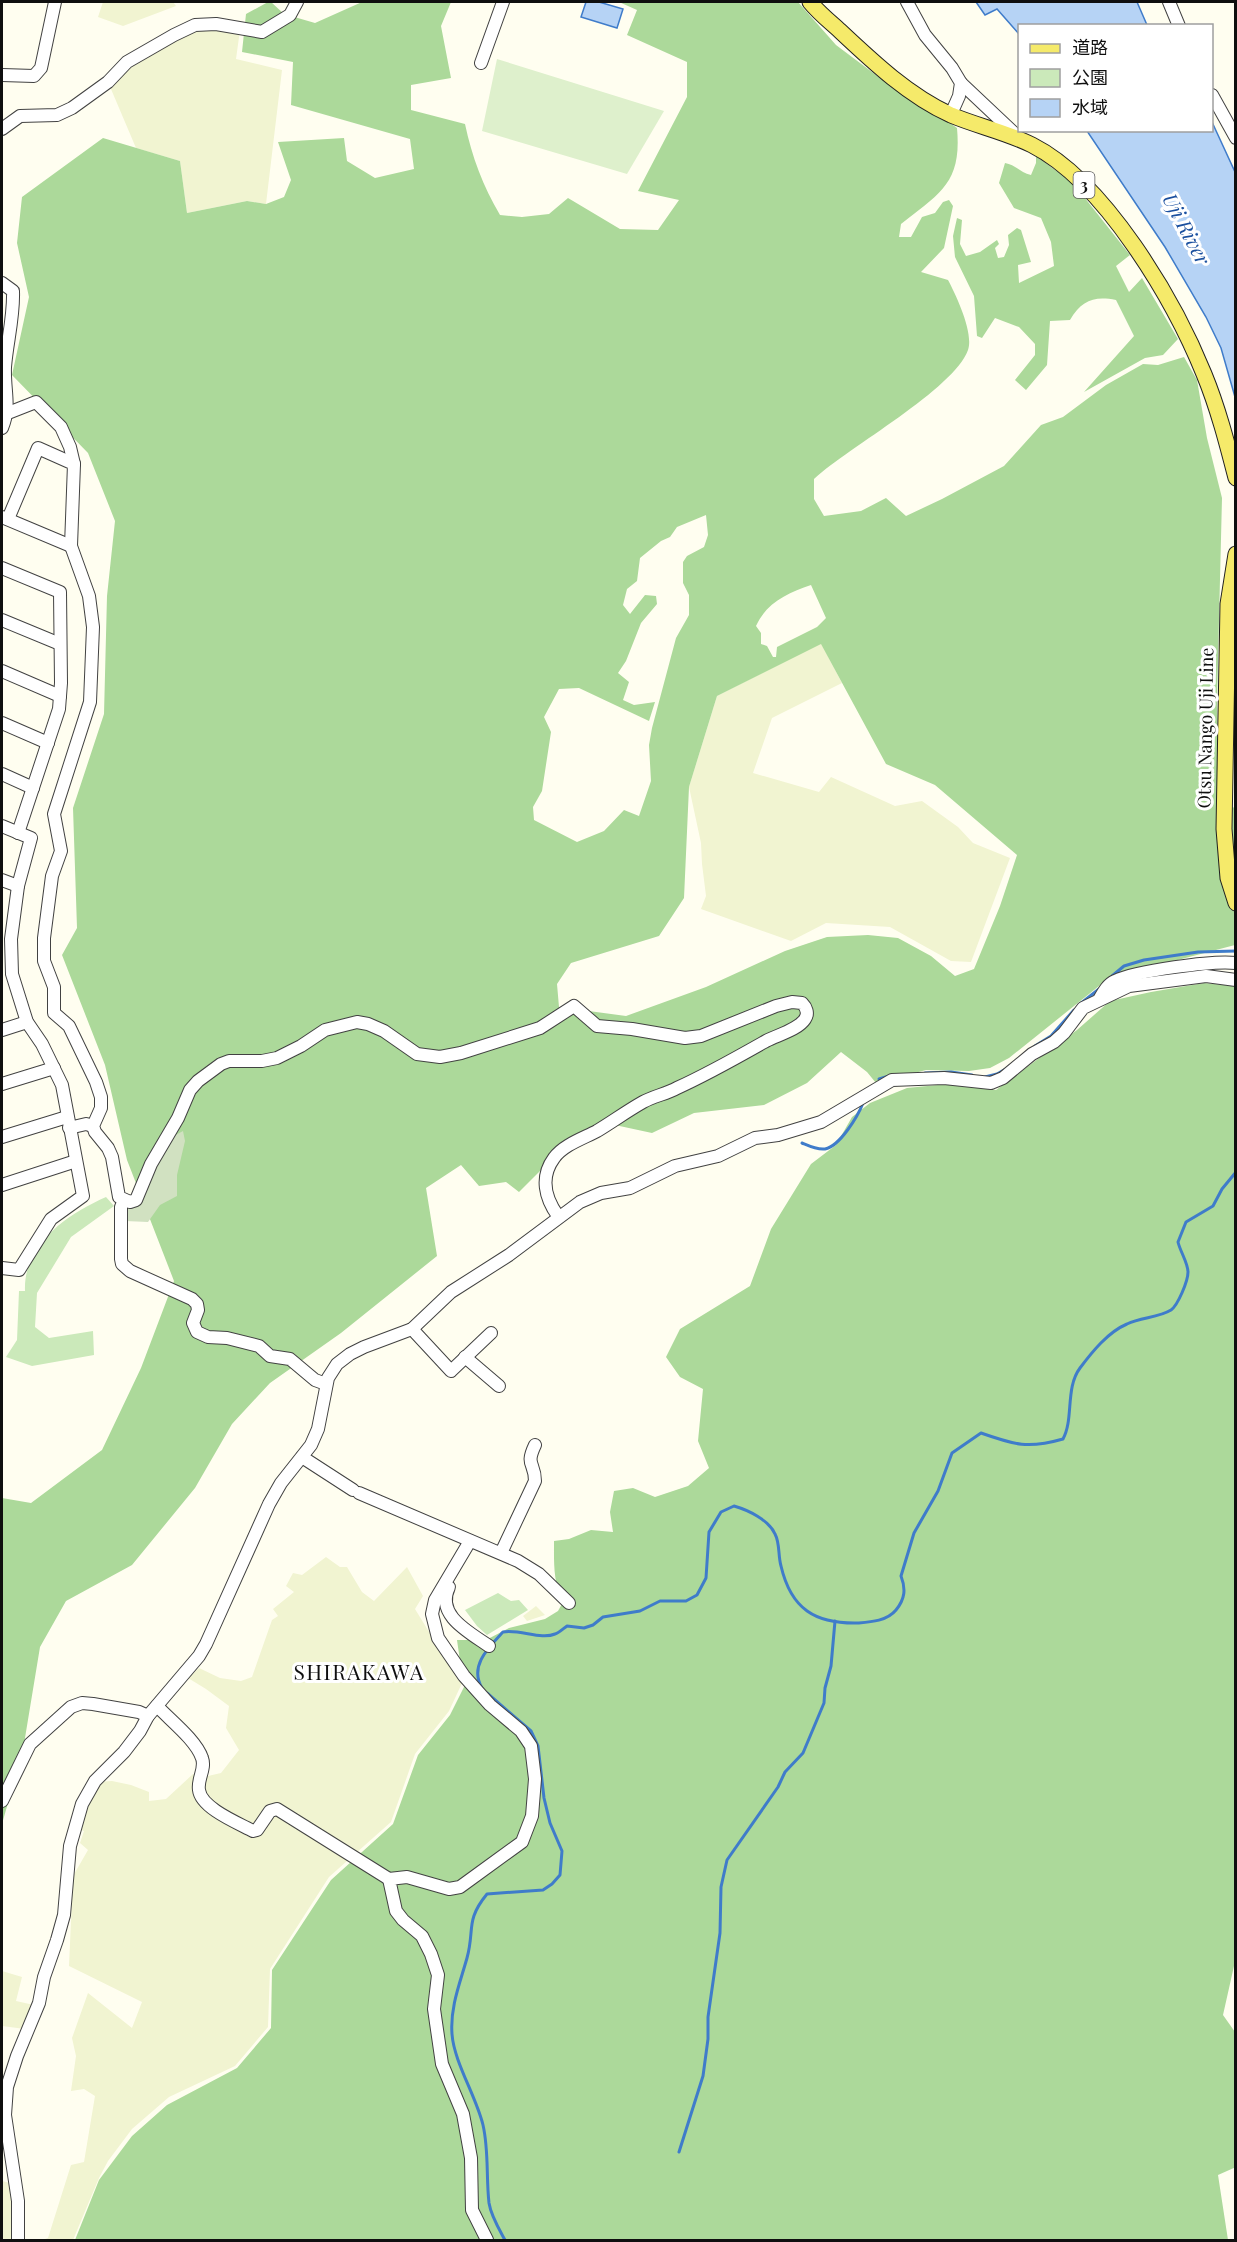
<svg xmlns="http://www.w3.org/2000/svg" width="1237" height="2242" viewBox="0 0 1237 2242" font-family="'Playfair Display','Noto Sans JP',serif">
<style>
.farmland{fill:#f1f4d1}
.green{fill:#cbe9ba}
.forest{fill:#acd99a;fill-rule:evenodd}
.cemetery{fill:#d1e1c1}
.pitch{fill:#def0cc}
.water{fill:#b6d3f5;stroke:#3f7cca;stroke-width:1.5}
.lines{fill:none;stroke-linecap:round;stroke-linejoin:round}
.stream{stroke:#3f7cca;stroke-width:3}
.minor-casing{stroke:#424242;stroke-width:14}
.major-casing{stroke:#202020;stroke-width:17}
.minor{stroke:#fff;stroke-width:12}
.major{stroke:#f5ea6a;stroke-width:15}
.labels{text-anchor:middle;stroke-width:6;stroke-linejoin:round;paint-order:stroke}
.shield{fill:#fff;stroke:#575757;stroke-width:1.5}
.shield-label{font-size:16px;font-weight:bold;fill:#0f0f0f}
.street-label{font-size:18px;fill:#0f0f0f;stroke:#fff}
.water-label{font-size:20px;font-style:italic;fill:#1a4f9e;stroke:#fff}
.quarter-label{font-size:21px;letter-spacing:1.5px;fill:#0f0f0f;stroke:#fff}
</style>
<rect width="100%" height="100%" fill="#fffef0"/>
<!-- farmland -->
<g class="farmland">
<polygon points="103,2 173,2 176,6 123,26 98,17"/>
<polygon points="195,25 240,30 236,59 282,70 266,204 247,201 187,213 180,161 136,148 108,82 127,62"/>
<polygon points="821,643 842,683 772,718 753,773 819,792 831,777 895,806 922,801 958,827 973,843 1010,858 971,962 951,961 890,927 826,923 791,941 701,909 706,896 702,864 701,843 689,787 717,696"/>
<polygon points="326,1557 340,1567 347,1567 362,1592 374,1601 407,1567 423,1596 415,1609 445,1658 463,1681 449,1711 415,1754 391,1822 329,1877 270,1969 268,2027 235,2066 169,2097 132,2129 108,2161 99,2178 73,2240 42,2240 48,2238 71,2165 84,2162 95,2096 84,2089 71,2091 76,2056 72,2038 88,1993 132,2028 142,2002 69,1966 73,1876 88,1850 80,1843 84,1831 76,1828 96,1782 112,1781 131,1785 149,1792 149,1801 166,1799 193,1774 208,1776 221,1773 239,1750 226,1728 229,1706 206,1689 188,1678 199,1668 220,1678 241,1681 252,1677 272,1620 278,1616 273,1609 294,1592 286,1586 293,1573 302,1575"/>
<polygon points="536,1606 545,1615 527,1621 523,1616"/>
<polygon points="2,1971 22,1977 16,2001 34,2005 25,2029 2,2026"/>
<polygon points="2,2181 10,2183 17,2240 2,2240"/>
</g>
<!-- green -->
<g class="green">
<path d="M106,1197l8,9 -43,31 -34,56 -2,34 14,11 44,-7 1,24 -62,11 -26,-9 11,-17 2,-49h6c-2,-47 43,-77 81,-94z"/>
<polygon points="498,1593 511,1601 519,1600 528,1610 487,1635 477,1626 465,1610"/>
</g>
<!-- forest -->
<g class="forest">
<path d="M268,2h3l13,12 31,9 47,-21h89l-10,24 10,52 -40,7v25l54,14c7,33 18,62 35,91l22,2 27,-3 19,-16 52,31 38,1 21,-30 -41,-9 49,-94v-35l-60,-27 10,-25 -18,-8h179l38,43 72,54 32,17 17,12c5,55 -17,65 -56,96l-2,13h12l11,-20 13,-4 8,-11 6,-2 4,6 -9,42 -23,24 27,8c8,15 26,53 20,70 -14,39 -119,97 -154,129v20l10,17 37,-5 25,-13 20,18 36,-17 62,-33 37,-41 22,-8 43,-32 37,-21 15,1 26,-8 13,23 10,58 15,60 -5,203 2,101 16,6v137l-126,33 -100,80 -19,10 -21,3 -43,-1 -50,13 -9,-11 -26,-20 -34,31 -43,22 -70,8 -42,20 -51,-11 -57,45 -25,25 -13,-10 -27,4 -18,-21 -35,23 11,68 -96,77 -71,50 -38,41 -37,64 -63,77 -66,36 -26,46 -17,103 -21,74v-326l29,5 71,-53 39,-82 33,-87 -47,-121 -22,-95 -43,-110 15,-27 -4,-120 31,-94 3,-118 8,-75 -27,-68 -76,-78 17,-78 -12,-54 5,-46 81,-59 77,23 7,52 60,-12 19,3 18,-7 7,-17 -13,-38 66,-4 3,23 28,17 39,-9 -4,-30 -119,-34 2,-43 -51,-10 4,-38zM706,515l2,20 -4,12 -17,9 -4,6v21l6,12v20l-13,23 -24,90 -3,17 2,36 -12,35 -15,-6 -20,21 -27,11 -43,-22 -1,-13 9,-16 9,-59 -7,-15 15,-28 20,-1 70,33 6,-19 -21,3 -11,-5 6,-18 -11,-9 8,-12 15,-38 16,-19 -1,-8 -11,-1 -15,19 -7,-9 4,-16 10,-8 3,-23 21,-17 9,-4 7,-10zM811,585l15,33 -9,9 -40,20 -1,10h-3l-6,-11 -6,-2v-11l-5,-7c11,-24 32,-33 55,-41zM821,644l65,120 49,21 82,70 -17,51 -26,63 -19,7 -24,-20 -33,-18 -30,-3 -41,2 -42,14 -79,36 -80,29 -67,-9 -2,-23 14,-21 88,-27 25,-38 5,-111 28,-91z"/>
<path d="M1036,156l37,27 57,72 -14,11 13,26 13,-14 36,61 -15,16 -18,3 -61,34 50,-56 -18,-36c-22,-4 -34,0 -46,20l-20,1 -3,44 -21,25 -11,-10 20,-25v-11l-16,-17 -24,-9 -13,20 -5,-2 -3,-40 -19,-39 -2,-21 4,-18 5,2 -2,24 6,12 14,-4 17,-12 2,4 -4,4 3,10 6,-1 5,-12 -1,-10 9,-7 4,2 10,32 -13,3 1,18 35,-17 -3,-24 -10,-24 -27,-10 -15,-25 6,-20c11,2 16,10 26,12l5,-12z"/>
<path d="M1204,983l31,3 1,971 -13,58 12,17 1,135 -18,8 10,65h-1153l24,-60 33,-44 35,-31 70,-37 34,-40 1,-58 59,-90 62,-56 25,-69 32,-40 18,-36 -8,-18 -3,-21h29l23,-12 36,-9 13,-8 5,-9c-10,-19 -9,-40 -9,-61l15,-2 22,-9 22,2 -3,-20 4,-21 19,-3 22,9 33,-11 21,-18 -11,-27 5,-52 -23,-12 -14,-20 14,-28 70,-43 21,-57 40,-65 25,-19 16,-28 18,-14 37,-15 51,-5 38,7 81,-60 33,-29 41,-9z"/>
</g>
<!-- cemetery -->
<polygon class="cemetery" points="183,1131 185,1141 177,1175 177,1196 160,1205 148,1222 125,1221 125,1206 139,1205 147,1186 172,1137"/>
<!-- pitch -->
<polygon class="pitch" points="497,59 664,111 627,174 482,131"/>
<!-- water -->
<g class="water">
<polygon points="586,2 599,2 623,9 617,28 581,17"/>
<polygon points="976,2 1137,2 1147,25 1020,26 1019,34 997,9 985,15"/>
<polygon points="1212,122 1235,172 1235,397 1221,348 1206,317 1165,247 1087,131 1212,130"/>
</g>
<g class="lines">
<!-- stream -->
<g class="stream">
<polyline points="1112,976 1124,966 1144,960 1198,952 1236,951"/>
<polyline points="1080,1004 1099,989"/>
<polyline points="1035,1046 1051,1036 1074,1010"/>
<polyline points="925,1073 951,1072 972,1075"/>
<polyline points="985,1077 997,1074 1004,1070"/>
<polyline points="879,1079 889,1076"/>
<path d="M802,1143c7,3 15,7 23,6 15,-3 33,-33 38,-46"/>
<path d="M482,1688c-13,-22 6,-40 21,-56 17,-3 38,8 52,2 4,-1 9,-6 12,-8l17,2 9,-3 10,-8 37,-6 20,-10h26l11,-6 9,-17 3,-46 12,-20 13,-6c14,4 35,14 41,28 5,9 3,22 6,32 10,43 34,58 77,57 13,-1 29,-2 38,-13 9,-11 10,-21 5,-34l13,-43 24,-42 14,-38 29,-20c34,12 47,16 82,6 11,-20 2,-51 17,-71 12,-16 28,-36 47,-44 14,-7 31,-6 44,-14 7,-5 17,-29 17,-38 0,-9 -8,-21 -10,-30l8,-20 27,-16 9,-17 14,-17"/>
<path d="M487,1693l44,38 7,15 6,52 6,25 12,28 -2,24 -8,9 -9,6 -56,4c-22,27 -12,35 -20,64 -7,25 -17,49 -15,76 2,28 24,62 31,91 6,26 3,52 6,78 2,13 10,26 16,37"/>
<polyline points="679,2152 703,2076 708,2039 708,2017 720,1933 721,1887 727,1860 778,1787 785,1772 803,1753 824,1703 825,1688 831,1666 835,1621"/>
</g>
<defs>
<g id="minor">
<polyline points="907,2 925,35 952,68 961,83 959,96 951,114"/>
<polyline points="1169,2 1179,26"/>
<polyline points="481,63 503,2"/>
<polyline points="2,75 34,76 41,68 55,2"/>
<polyline points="961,83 1015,134 1017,138"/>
<polyline points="1212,95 1236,138"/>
<polyline points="2,129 20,116 57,115 72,108 108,82 127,62 174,35 195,25 216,24 262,32 290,15 297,2"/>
<path d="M2,283l11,8c1,26 -6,51 -8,76 -1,24 6,39 -3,61"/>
<polyline points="2,413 8,413 36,402 61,427 70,447 74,464"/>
<polyline points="2,517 71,546"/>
<path d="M8,519l30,-71 36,16 -3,82 18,50 4,31 -3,75 -36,112 7,37 -9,25 -8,62v23l10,26v26l15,13 27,56 5,15v11l-8,18 2,6 13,16 4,9 7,40 11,5 6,-2 15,-36 27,-46 12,-28 8,-9 23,-17 8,-3h33l15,-3 24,-12 24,-16 32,-8 11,2 16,7 33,23 23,3 21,-4 79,-25 34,-22 23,20 35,3 53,9 16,-2 75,-30 16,-4 10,1c4,4 7,10 3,16 -7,11 -28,16 -39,22 -30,17 -58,33 -89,47 -11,6 -23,8 -34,14 -16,9 -31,20 -46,29 -13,7 -34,14 -43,27 -14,19 -9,40 4,58"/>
<polyline points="2,568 60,592 61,683 59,709 18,833"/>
<polyline points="2,620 60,644"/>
<polyline points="2,671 60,696"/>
<polyline points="2,723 48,743"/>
<polyline points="2,774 33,788"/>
<polyline points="2,826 31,838 18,886 11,939 12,974 27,1022 42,1044 62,1085 83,1196 51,1219 19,1270 2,1268"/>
<polyline points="2,880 18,886"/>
<path d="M1100,998c4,-7 8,-14 15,-17 20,-10 99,-21 121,-18"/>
<polyline points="2,1030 27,1022"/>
<polyline points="2,1084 54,1068"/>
<polyline points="69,1128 86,1124 93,1126"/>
<polyline points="2,1137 67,1117"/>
<polyline points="2,1185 76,1161"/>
<polyline points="124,1200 121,1207 121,1259 122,1264 130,1271 192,1299 197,1304 198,1310 193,1323 197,1332 208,1337 227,1338 259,1346 270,1356 290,1359 315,1380 326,1384"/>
<polyline points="412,1329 451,1371 491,1333"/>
<polyline points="465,1357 499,1386"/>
<polyline points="302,1457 353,1490"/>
<polyline points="359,1493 518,1561 539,1574 569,1603"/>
<polyline points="470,1541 435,1600 432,1614 438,1638 464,1676 490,1705 521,1731 531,1746 535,1779 532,1816 522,1842 460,1887 449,1889 407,1877 389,1879 396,1911 403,1920 422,1936 431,1954 438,1975 434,2009 442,2064 463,2114 471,2158 472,2210 487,2240"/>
<path d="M501,1553l34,-72c0,-19 -10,-15 0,-36"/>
<path d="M449,1587c-14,28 20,45 40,59"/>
<path d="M157,1706c13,14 39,34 45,52 4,11 -5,21 -3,32 2,18 39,33 54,41l4,-1 13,-19 7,-2 112,70"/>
<polyline points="2,1801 30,1744 71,1707 82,1703 93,1704 139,1712 148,1716"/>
<polyline points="18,2240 18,2201 5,2115 7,2087 17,2056 39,2003 44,1977 57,1940 64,1915 70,1846 82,1804 95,1781 124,1752 140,1731 148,1716 199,1656 206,1644 269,1504 281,1483 311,1445 318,1429 328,1378 337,1364 350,1354 364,1347 412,1329 451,1292 509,1255 580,1202 601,1193 630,1188 675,1166 718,1156 755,1138 778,1135 821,1122 892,1080 944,1078 991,1083 1003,1078 1032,1054 1054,1042 1064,1033 1083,1008 1129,986 1206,976 1236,980"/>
</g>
<g id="major">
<path d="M810,2c8,10 19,19 29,28 34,32 70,66 112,85 26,11 55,17 81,30 73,37 142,155 172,229 14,34 23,69 32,104"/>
<polyline points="1236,554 1228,604 1224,829 1228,878 1236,903"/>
</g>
</defs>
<!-- minor casing -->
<use href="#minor" class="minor-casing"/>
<!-- major casing -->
<use href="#major" class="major-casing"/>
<!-- minor -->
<use href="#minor" class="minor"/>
<!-- major -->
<use href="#major" class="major"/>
</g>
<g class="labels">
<!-- shield labels -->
<rect class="shield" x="1073.5" y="172" width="21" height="26" rx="4.5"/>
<g class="shield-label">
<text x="1084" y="191">3</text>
</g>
<!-- street labels -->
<g class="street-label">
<text transform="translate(1206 728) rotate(-89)" y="6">Otsu Nango Uji Line</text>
</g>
<!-- water labels -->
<g class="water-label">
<text transform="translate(1186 229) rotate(62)" y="7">Uji River</text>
</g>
<!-- quarter labels -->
<g class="quarter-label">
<text x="359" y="1680">SHIRAKAWA</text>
</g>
</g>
<!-- border -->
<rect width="1237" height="2242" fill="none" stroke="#0f0f0f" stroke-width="6"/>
<!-- legend -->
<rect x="1018" y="24" width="195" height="108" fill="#ffffff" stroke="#9f9f9f" stroke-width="1.5"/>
<rect x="1030" y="44" width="30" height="9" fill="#f5ea6a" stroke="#9f9f9f" stroke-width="1.5"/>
<text x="1072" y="54" font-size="18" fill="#0f0f0f">道路</text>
<rect x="1030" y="69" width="30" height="18" fill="#cbe9ba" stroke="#9f9f9f" stroke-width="1.5"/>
<text x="1072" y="84" font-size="18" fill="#0f0f0f">公園</text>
<rect x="1030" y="99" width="30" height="18" fill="#b6d3f5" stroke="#9f9f9f" stroke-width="1.5"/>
<text x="1072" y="114" font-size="18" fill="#0f0f0f">水域</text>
</svg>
